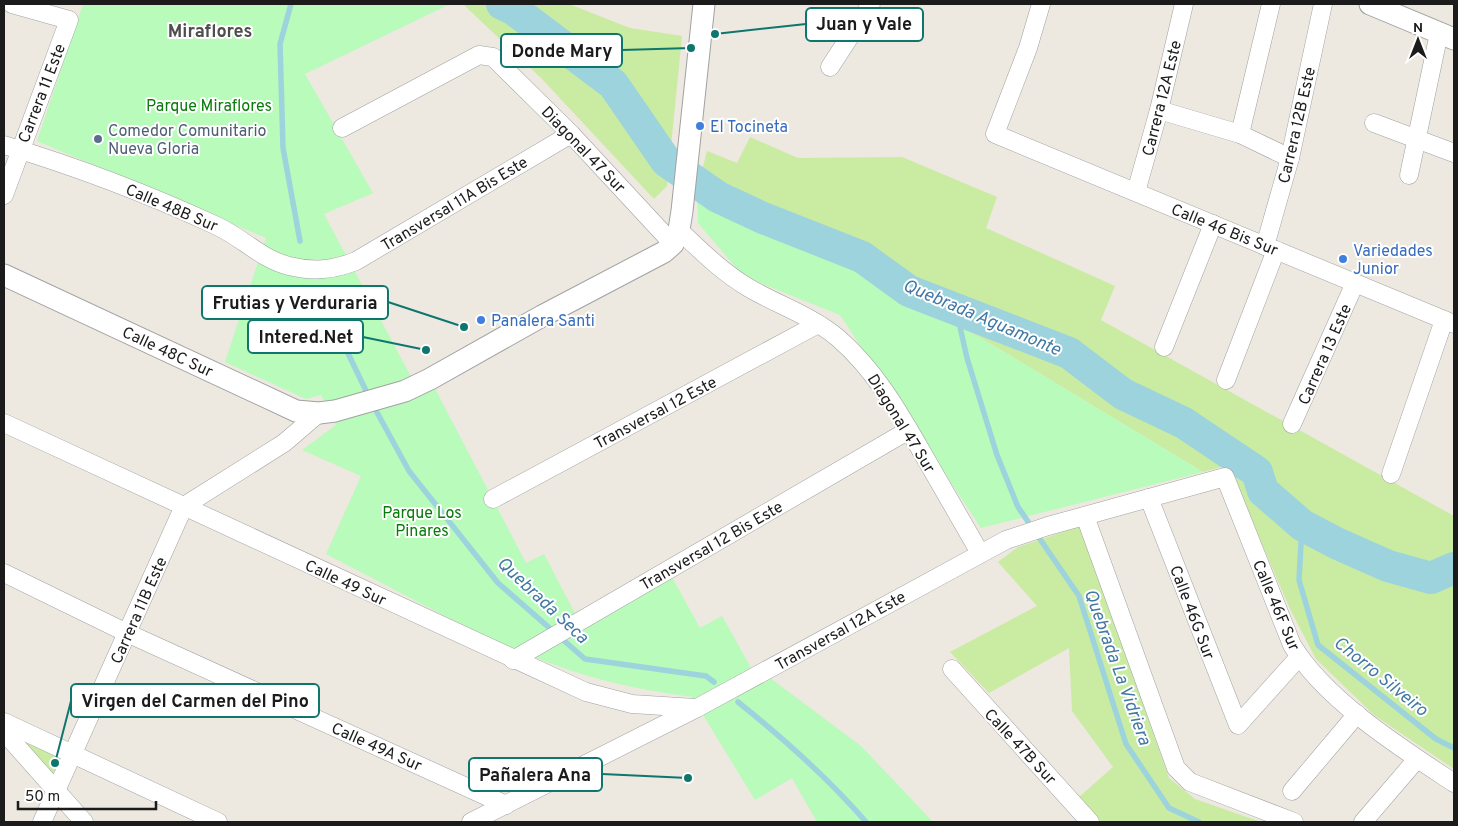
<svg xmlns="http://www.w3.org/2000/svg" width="1458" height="826" viewBox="0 0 1458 826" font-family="Overpass,sans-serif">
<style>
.grass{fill:#caeba2}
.park{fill:#b8fbba}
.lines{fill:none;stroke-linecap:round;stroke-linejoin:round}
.stream{stroke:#9dd3dd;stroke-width:5.5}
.river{stroke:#9dd3dd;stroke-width:32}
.minor-casing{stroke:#a2a2a2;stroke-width:19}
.tertiary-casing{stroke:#a2a2a2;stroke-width:23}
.minor{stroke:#fff;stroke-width:18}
.tertiary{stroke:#fff;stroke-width:21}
.shop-dot{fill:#3f7fe0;stroke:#fff;stroke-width:2}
.service-dot{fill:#5c6f8a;stroke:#fff;stroke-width:2}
.labels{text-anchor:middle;stroke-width:4;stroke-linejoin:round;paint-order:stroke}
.street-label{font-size:16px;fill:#1b1b1b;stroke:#fff}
.park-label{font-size:16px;fill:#077b09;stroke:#fff}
.shop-label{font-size:16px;fill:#366cbe;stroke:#fff;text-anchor:start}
.service-label{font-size:16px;fill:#4e5e75;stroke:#fff;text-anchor:start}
.neighbourhood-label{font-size:18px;font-weight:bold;fill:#4e4e4e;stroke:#fff}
.water-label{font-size:18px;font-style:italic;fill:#427aa5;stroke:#fff}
.leader{fill:none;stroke:#0f766e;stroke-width:2}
.callout-dot{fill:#0f766e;stroke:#fff;stroke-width:2}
.callout{fill:#fff;stroke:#0f766e;stroke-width:2}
.callout-label{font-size:18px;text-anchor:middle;font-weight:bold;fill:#1b1b1b}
</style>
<rect width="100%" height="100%" fill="#ede8e0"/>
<!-- grass -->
<g class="grass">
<polygon points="446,4 569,4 630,28 682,36 667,186 654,199 542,79 464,5"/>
<polygon points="750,137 798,158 902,157 997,197 986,228 1115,286 1101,320 1454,516 1454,769 1374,715 1316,659 1290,609 1228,465 1203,472 983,339 697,190 707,151 737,163"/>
<polygon points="1081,526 1169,778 1195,799 1261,822 1101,822 1078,798 1113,767 1072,711 1069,648 989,693 950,652 1037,606 998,562 1018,547"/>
<polygon points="19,736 61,756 52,775"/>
</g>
<!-- park -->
<g class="park">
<path d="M83,4l365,1 -143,69 68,119 -49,21 92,172 14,-7 96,184 18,-9 35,67 89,-51 32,58 22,-12 33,59 7,-3 99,74 72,76h-116l-25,-44 -37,22 -63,-103c-35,-5 -70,-11 -104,-21 -92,-28 -177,-79 -262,-122l35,-78 -59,-26 34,-25 -15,-30 -15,4 -81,-37 41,-124 -229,-97z"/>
<polygon points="697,190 983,339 1203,472 981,528 840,315 743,276 698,223"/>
</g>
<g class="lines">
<!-- stream -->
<g class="stream">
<polyline points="291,4 280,44 283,148 300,241"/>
<polyline points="321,297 369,397"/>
<polyline points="956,309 967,358 997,455 1018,507 1079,596 1126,744 1169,808 1199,822"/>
<polyline points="373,405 409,471 498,583 585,659 706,676 714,682"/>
<polyline points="1302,525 1299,580 1318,645 1436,739 1454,748"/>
<path d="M738,702c45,36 90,76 128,120"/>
</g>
<!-- river -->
<polyline class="river" points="502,4 513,9 613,84 666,161 718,197 763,218 862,257 909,291 1069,353 1123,394 1184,423 1257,472 1263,491 1302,525 1336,543 1388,566 1431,578 1454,568"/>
<defs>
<g id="minor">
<polyline points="1041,4 1028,48 995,134 1454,324"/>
<polyline points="830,67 871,4"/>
<polyline points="1159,110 1240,134 1290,158"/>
<polyline points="1374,123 1454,153"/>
<polyline points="342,128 479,55 493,57 571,134 673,244"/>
<polyline points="1240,134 1271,4"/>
<path d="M4,145c73,22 144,49 213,81 26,12 44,33 72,40 24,6 44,4 67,-5l215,-127"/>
<polyline points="1409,175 1439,33"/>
<polyline points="1136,192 1159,110 1184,4"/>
<polyline points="4,195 69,20 12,4"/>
<path d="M679,230c22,21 43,42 70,58 29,17 63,28 89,50 37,32 61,74 85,116 19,33 38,66 57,99"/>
<polyline points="1265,246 1290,158 1323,4"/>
<polyline points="1164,347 1213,224"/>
<polyline points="1226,380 1276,250"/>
<polyline points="4,423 586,692 632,704 695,708"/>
<polyline points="1292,424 1355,283"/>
<polyline points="1391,474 1444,320"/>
<polyline points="1149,498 1238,725 1299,657"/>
<polyline points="493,499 818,324"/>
<polyline points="1085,516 1176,768 1190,782 1294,822"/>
<polyline points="4,573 127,633 506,805"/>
<polyline points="513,660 909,430"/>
<polyline points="952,669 1090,822"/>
<polyline points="4,722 218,822"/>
<polyline points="4,732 84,822"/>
<polyline points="1292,791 1357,714"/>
<polyline points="42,822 184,506 284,443 319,413"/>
<path d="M471,822l226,-114 309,-168 42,-14 177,-49 67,168c33,55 109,103 162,138"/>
<polyline points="1363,822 1417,759"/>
</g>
<g id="tertiary">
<polyline points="1370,4 1454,39"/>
<polyline points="4,275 296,411 319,413 335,411 405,391 430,379 542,316 664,252 673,244 679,230 682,211 704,4"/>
</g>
</defs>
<!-- minor casing -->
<use href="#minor" class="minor-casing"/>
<!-- tertiary casing -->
<use href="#tertiary" class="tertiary-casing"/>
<!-- minor -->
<use href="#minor" class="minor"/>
<!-- tertiary -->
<use href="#tertiary" class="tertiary"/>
</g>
<!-- markers -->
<g class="shop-dot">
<circle cx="700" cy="126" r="5"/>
<circle cx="1343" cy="259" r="5"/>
<circle cx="481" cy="320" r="5"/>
</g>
<circle class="service-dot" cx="98" cy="139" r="5"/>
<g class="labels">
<!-- street labels -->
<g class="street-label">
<text transform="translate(41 93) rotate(-69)" y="6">Carrera 11 Este</text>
<text transform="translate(1161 98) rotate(-76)" y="6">Carrera 12A Este</text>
<text transform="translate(1296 125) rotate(-77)" y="6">Carrera 12B Este</text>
<text transform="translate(584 149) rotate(46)" y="6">Diagonal 47 Sur</text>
<text transform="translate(454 203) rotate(-31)" y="6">Transversal 11A Bis Este</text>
<text transform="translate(172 207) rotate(23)" y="6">Calle 48B Sur</text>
<text transform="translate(1225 229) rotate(22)" y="6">Calle 46 Bis Sur</text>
<text transform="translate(168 351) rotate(25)" y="6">Calle 48C Sur</text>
<text transform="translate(1324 354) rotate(-66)" y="6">Carrera 13 Este</text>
<text transform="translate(655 412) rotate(-28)" y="6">Transversal 12 Este</text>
<text transform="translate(902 423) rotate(58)" y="6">Diagonal 47 Sur</text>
<text transform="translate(711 545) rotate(-30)" y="6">Transversal 12 Bis Este</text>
<text transform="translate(346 582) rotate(25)" y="6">Calle 49 Sur</text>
<text transform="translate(1277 605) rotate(67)" y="6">Calle 46F Sur</text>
<text transform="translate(138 610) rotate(-66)" y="6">Carrera 11B Este</text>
<text transform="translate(1193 612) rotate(69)" y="6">Calle 46G Sur</text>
<text transform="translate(840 630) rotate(-29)" y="6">Transversal 12A Este</text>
<text transform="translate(377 746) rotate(24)" y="6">Calle 49A Sur</text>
<text transform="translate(1021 746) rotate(47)" y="6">Calle 47B Sur</text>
</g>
<!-- park labels -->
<g class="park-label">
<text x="209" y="111">Parque Miraflores</text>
<text x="422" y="518">Parque Los<tspan x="422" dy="18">Pinares</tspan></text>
</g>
<!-- shop labels -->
<g class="shop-label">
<text x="710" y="132">El Tocineta</text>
<text x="1353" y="256">Variedades<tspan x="1353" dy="18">Junior</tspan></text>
<text x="491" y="326">Panalera Santi</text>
</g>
<!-- service labels -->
<g class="service-label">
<text x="108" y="136">Comedor Comunitario<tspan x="108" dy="18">Nueva Gloria</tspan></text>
</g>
<!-- neighbourhood labels -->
<g class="neighbourhood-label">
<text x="210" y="37">Miraflores</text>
</g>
<!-- water labels -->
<g class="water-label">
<text transform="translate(982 317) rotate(23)" y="6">Quebrada Aguamonte</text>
<text transform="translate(543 600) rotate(43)" y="6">Quebrada Seca</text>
<text transform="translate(1118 667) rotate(70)" y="6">Quebrada La Vidriera</text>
<text transform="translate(1381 676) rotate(39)" y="6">Chorro Silveiro</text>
</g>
</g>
<!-- callouts -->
<path class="leader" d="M715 34L806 24M691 48L622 50M464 327L388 302M426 350L363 337M55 763L71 701M688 778L602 774"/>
<g class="callout-dot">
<circle cx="715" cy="34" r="5"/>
<circle cx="691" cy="48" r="5"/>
<circle cx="464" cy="327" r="5"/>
<circle cx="426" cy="350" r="5"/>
<circle cx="55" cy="763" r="5"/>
<circle cx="688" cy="778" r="5"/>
</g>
<g class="callout">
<rect x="806" y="8" width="117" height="33" rx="5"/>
<rect x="501" y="34" width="121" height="33" rx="5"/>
<rect x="202" y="286" width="186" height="33" rx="5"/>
<rect x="248" y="320" width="115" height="33" rx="5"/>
<rect x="71" y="684" width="248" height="33" rx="5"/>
<rect x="469" y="758" width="133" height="33" rx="5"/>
</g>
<g class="callout-label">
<text x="864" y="30">Juan y Vale</text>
<text x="562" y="57">Donde Mary</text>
<text x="295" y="309">Frutias y Verduraria</text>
<text x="306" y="343">Intered.Net</text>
<text x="195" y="707">Virgen del Carmen del Pino</text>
<text x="535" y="781">Pañalera Ana</text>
</g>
<!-- border -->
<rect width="1458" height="826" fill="none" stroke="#1b1b1b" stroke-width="10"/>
<!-- north arrow -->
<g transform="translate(1418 40)" stroke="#ffffff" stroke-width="4" paint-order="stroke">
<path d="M0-4L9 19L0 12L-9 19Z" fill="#1b1b1b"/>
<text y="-8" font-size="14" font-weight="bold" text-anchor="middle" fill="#1b1b1b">N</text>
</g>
<!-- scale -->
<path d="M18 801v8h138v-8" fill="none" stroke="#1b1b1b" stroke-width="2.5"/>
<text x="25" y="801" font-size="15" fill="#1b1b1b" stroke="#ffffff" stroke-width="4" paint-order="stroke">50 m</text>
</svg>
